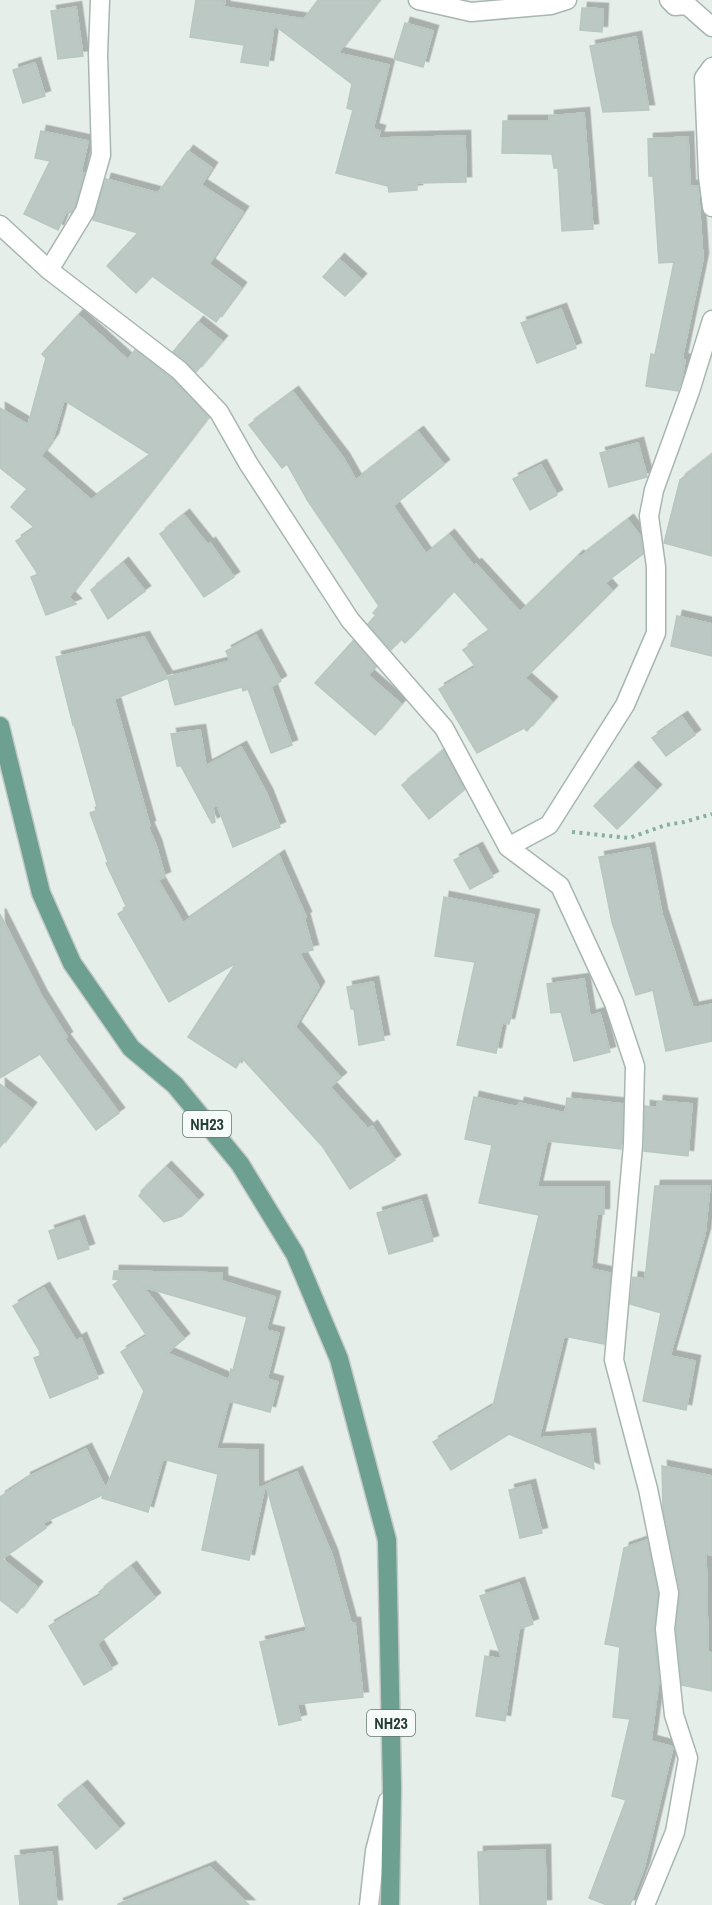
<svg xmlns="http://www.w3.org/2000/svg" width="712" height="1905" viewBox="0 0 712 1905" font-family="'Archivo Narrow',sans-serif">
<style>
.building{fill:#bbc8c3;stroke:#b8c7c0;stroke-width:1.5;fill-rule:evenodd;filter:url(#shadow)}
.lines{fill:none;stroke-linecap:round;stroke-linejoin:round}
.minor-casing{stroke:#a8b6b1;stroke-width:21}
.major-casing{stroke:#c2c9c7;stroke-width:21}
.path{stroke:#88afa1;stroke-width:4;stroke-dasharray:3 4.5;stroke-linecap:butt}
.minor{stroke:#fff;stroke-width:18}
.major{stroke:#6da091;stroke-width:18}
.labels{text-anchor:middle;stroke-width:5;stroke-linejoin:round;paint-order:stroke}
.shield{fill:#f6faf8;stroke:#647771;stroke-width:1.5}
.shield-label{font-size:16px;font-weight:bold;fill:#253f37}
</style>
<defs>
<filter id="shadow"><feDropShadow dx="5.5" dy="-5.5" stdDeviation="0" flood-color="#0004"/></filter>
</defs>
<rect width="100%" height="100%" fill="#e6eeea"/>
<!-- building -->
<g class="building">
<polygon points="196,0 225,0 224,7 304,19 318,0 379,0 338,53 389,65 373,129 380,131 378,138 465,136 466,182 417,183 417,190 389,192 388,186 336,173 353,110 347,108 352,84 274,25 268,66 241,62 244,45 190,37"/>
<polygon points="76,7 83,56 58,59 51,11"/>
<polygon points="582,8 603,9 602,32 580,30"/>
<polygon points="405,23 433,31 423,67 394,59"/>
<polygon points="636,37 649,110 603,112 590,46"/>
<polygon points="35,63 45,96 23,103 13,70"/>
<polygon points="584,113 593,229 562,231 558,168 554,168 552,154 502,153 503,121 549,121 549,116"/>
<polygon points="41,131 88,141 81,172 84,173 75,206 71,213 66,212 58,230 24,214 50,161 35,158"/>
<polygon points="688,137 690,186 698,186 703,259 682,359 685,360 682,378 678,391 646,386 651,354 655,355 674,262 659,263 653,176 649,176 648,139"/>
<polygon points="188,151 212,168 201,185 243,212 209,264 241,288 216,322 152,276 136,293 107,266 138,233 93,220 106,179 158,193"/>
<polygon points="339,259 361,279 345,296 323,277"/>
<polygon points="561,309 576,348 537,363 521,323"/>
<path d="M78,315l50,45 7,-10 36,28 37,39 -139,180 7,7 -30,11 -15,-38 7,-3 -22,-33 19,-13 -24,-21 16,-18 -27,-21v-60l28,17 18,-67 -4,-4zM64,400l87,55 -60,45 -50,-44 12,-17z"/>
<polygon points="198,322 222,341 196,372 173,352"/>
<polygon points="293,392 344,459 356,480 418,432 444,465 393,506 426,554 449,535 474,566 476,564 520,612 578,556 580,557 628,520 640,536 643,554 605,583 612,591 525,678 552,702 527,731 524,728 477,753 439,689 476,667 463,650 490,631 454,591 405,643 401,639 391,650 368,624 376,615 373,613 379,606 308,501 287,464 282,468 249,425"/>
<polygon points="638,443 647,477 609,487 600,453"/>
<polygon points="712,455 712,556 664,543 680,480"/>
<polygon points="541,465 557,495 530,510 513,479"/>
<polygon points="184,515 208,545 210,543 234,577 204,597 160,534"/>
<polygon points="123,563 145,591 108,619 91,590"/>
<polygon points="677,616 712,624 712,656 671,646"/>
<polygon points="256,635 281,681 271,687 292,745 271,753 248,689 243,691 242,687 175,705 168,678 114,699 150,826 148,827 156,845 165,877 158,880 183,923 279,856 306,917 304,918 313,950 299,953 319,987 295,1027 341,1078 330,1087 368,1129 372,1126 395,1160 350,1189 323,1147 242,1058 236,1068 188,1037 236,963 169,1002 118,914 127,908 106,863 108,862 90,813 98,810 74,724 73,725 56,657 144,637 167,677 230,661 226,651"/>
<polygon points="353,641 376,667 368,675 401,704 375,735 315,683"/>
<polygon points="682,717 695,735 666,756 652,738"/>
<polygon points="200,730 206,766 241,747 267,794 280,827 233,847 217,805 213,807 215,822 212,823 181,766 177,766 171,734"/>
<polygon points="443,751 464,790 429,819 402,785"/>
<polygon points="633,767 656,790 617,829 594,806"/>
<polygon points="477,848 493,877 470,889 454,860"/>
<polygon points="649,848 662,914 693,1008 712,1004 712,1041 666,1051 653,990 636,995 612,922 599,857"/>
<polygon points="444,897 534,915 509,1024 502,1023 496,1053 457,1045 475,962 435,956"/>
<polygon points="0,914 42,997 67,1037 64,1039 119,1113 96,1130 40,1054 0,1078"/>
<polygon points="584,979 590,1016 600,1013 610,1052 574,1061 561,1012 551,1013 547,984"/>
<polygon points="373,982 384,1040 359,1045 354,1009 351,1009 347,987"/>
<polygon points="0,1084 31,1108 0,1147"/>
<polygon points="474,1097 518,1107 519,1103 565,1113 567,1098 623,1104 621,1149 547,1141 537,1187 604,1187 604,1214 597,1214 591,1269 610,1273 604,1344 564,1336 539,1438 590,1434 594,1469 509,1434 451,1470 433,1442 493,1406 539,1215 479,1203 492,1145 465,1139"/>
<polygon points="658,1101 692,1104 688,1156 644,1151 645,1106 657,1108"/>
<polygon points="166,1167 198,1200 182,1216 164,1222 139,1196 142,1192 141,1191"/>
<polygon points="655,1186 710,1186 705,1234 670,1356 695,1361 686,1410 643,1401 661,1313 630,1304 633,1277 645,1279"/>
<polygon points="421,1200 433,1241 389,1254 377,1213"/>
<polygon points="79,1221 89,1249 58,1259 49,1231"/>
<path d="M114,1271l108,2v8l53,16 -9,33 13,3 -12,46 11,3 -8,30 -41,-11 -13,48 42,1v38l7,-2 -16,74 -47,-10 16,-76 -55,-15 -15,53 -46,-14 2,-4 -61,29 3,5 -44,31 35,28 -20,26 -17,-13v-103l26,-17 -1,-2 61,-29 20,40 38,-98 -23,-39 26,-16 -34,-51 7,-5 -7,-1zM143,1287l104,30 -14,53 -2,-1 -2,11 -62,-27 17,-14z"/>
<polygon points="44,1288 76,1341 81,1338 98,1378 50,1398 34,1358 42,1355 13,1306"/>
<polygon points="662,1466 712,1476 712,1555 706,1554 708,1652 712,1653 712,1691 682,1685 676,1629 680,1591 663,1508"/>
<polygon points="297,1472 332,1555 351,1623 355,1623 363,1697 297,1704 301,1720 279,1725 260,1642 307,1631 266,1485"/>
<polygon points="530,1485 542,1533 520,1538 509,1490"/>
<polygon points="647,1540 658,1594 654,1630 659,1680 651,1741 673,1747 644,1868 630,1905 607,1905 589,1898 626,1800 612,1796 630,1719 613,1717 620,1647 605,1644 624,1548"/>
<polygon points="131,1567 155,1598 97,1644 112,1669 84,1685 49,1626 102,1595 99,1592"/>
<polygon points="519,1583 533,1624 519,1629 505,1721 476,1716 485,1656 502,1659 480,1596"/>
<polygon points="82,1786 119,1829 96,1849 58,1805"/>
<polygon points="545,1850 546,1905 480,1905 478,1852"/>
<polygon points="52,1852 57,1905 20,1905 15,1856"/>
<polygon points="210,1867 249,1905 118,1905 118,1904"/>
</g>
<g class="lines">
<defs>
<g id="minor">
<polyline points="418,0 471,12 551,5 567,0"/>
<polyline points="669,0 675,6 687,5 712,27"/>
<polyline points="712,67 704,78 708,176 712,207"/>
<polyline points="0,225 49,270 179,370 219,412 248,463 350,620 444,728 508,847 560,886 614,1003 635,1066 633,1145 614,1360 648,1489 669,1593 665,1629 674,1715 688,1758 675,1832 645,1905"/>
<polyline points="49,270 85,211 101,155 98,54 100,0"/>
<polyline points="508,847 549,825 625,705 656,633 656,567 649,516 654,490 690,391 712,320"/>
<polyline points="369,1905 375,1851 388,1801"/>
</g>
<polyline id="major" points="0,726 41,893 72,963 131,1048 175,1085 240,1164 295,1254 339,1359 387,1540 392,1788 390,1905"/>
</defs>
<!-- minor casing -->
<use href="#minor" class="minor-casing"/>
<!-- major casing -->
<use href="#major" class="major-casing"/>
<!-- path -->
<polyline class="path" points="572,832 629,838 666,825 684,822 712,814"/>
<!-- minor -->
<use href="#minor" class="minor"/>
<!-- major -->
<use href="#major" class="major"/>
</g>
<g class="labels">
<!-- shield labels -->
<g class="shield">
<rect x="183" y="1111" width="48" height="26" rx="4.5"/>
<rect x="367" y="1710" width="48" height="26" rx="4.5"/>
</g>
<g class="shield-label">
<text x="207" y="1130">NH23</text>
<text x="391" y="1729">NH23</text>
</g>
</g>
</svg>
